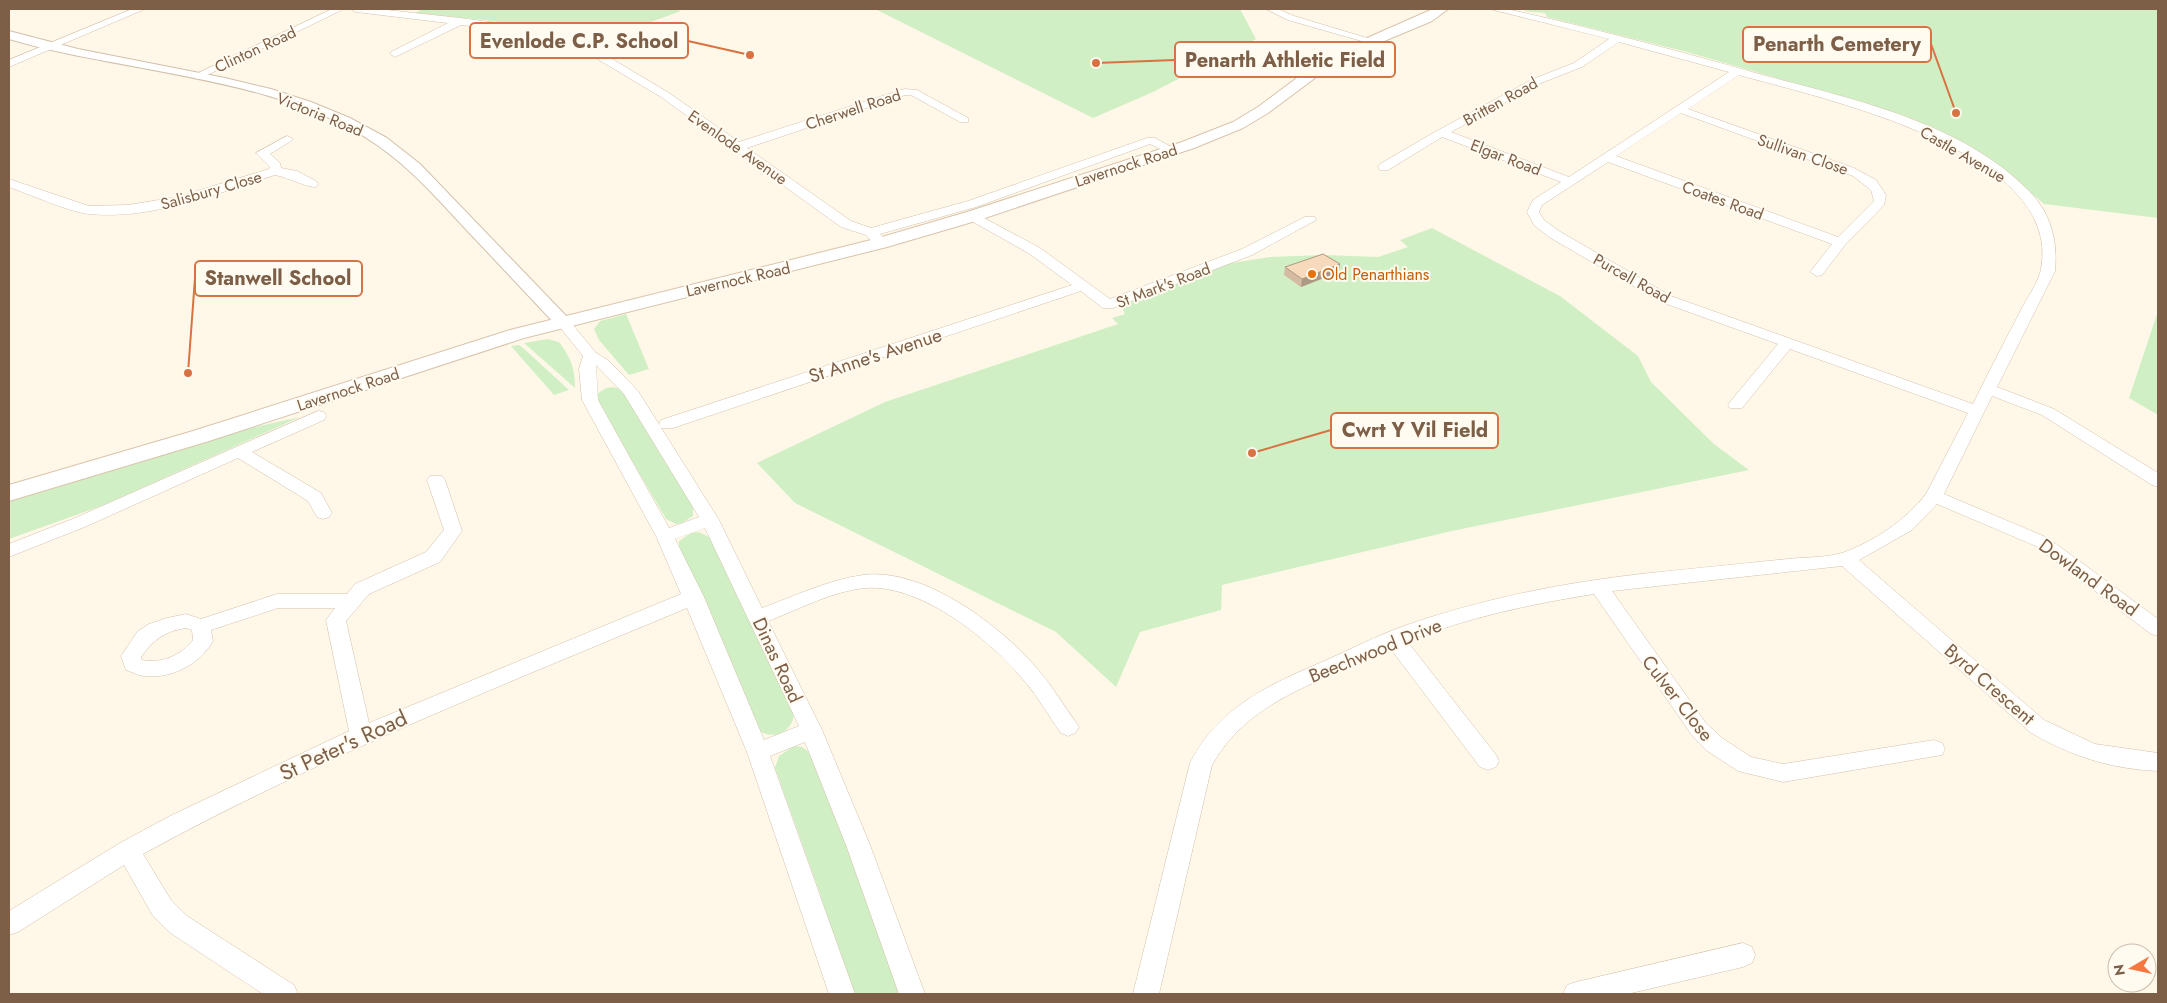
<svg xmlns="http://www.w3.org/2000/svg" width="2167" height="1003" viewBox="0 0 2167 1003" font-family="Jost,sans-serif">
<style>
.green{fill:#d1efc4}
.lines{fill:none;stroke-linecap:round;stroke-linejoin:round}
.minor-casing{stroke:#d3c0ab;stroke-width:1}
.tertiary-casing{stroke:#d3c0ab;stroke-width:2}
.secondary-casing{stroke:#d9c3ab;stroke-width:2}
.minor{fill:#fff;fill-rule:evenodd}
.tertiary{fill:#fff;fill-rule:evenodd}
.secondary{fill:#fff;fill-rule:evenodd}
.wall{fill:#d4bba2}
.shaded-wall{fill:#ad9884}
.building{fill:#f7d9bc;stroke:#ad9884}
.food-dot{fill:#e8710a;stroke:#fffbf1;stroke-width:2}
.labels{text-anchor:middle;stroke-width:4;stroke-linejoin:round;paint-order:stroke}
.far-street-label{font-size:16px;fill:#7d5f48;stroke:#fffbf1}
.far-food-label{font-size:16px;fill:#c56008;stroke:#fffbf1;text-anchor:start}
.street-label{font-size:19px;fill:#7d5f48;stroke:#fffbf1}
.near-street-label{font-size:22px;fill:#7d5f48;stroke:#fffbf1}
.leader{fill:none;stroke:#d87242;stroke-width:2}
.callout-dot{fill:#d87242;stroke:#fffbf1;stroke-width:2}
.callout{fill:#fffbf1;stroke:#d87242;stroke-width:2}
.callout-label{font-size:20px;text-anchor:middle;font-weight:bold;fill:#7d5f48}
</style>
<rect width="100%" height="100%" fill="#fff8e8"/>
<!-- green -->
<g class="green">
<path d="M422,9h252l7,2 -93,34c-54,-23 -115,-26 -173,-32z"/>
<polygon points="875,9 1240,9 1256,39 1153,92 1093,118"/>
<polygon points="1539,9 2158,9 2158,218 2044,204 2010,174 1980,154 1849,99 1687,52 1547,17 1545,13 1522,11"/>
<polygon points="1432,228 1560,296 1638,356 1651,382 1714,444 1749,470 1452,531 1222,585 1221,610 1140,632 1116,687 1056,632 795,503 757,463 885,402 1118,324 1112,318 1125,314 1122,308 1127,302 1225,264 1270,257 1324,255 1378,257 1408,247 1400,240"/>
<polygon points="2158,311 2158,415 2129,398"/>
<polygon points="626,314 649,369 629,375 599,340 594,329 600,321"/>
<path d="M548,339l11,3c12,16 16,27 16,46l-51,-45z"/>
<polygon points="519,345 522,347 569,390 554,395 511,346"/>
<polygon points="613,387 623,390 693,506 693,516 682,523 676,524 666,519 596,399 597,394 606,388"/>
<polygon points="300,417 104,505 9,539 9,498 237,431"/>
<path d="M699,532l12,6 83,176c-1,16 -18,26 -33,18l-82,-186v-5l12,-8z"/>
<polygon points="794,746 802,747 809,752 862,885 902,994 852,994 819,891 775,768 779,756"/>
</g>
<g class="lines">
<defs>
<g id="minor">
<polygon points="132,9 145,9 9,67 9,60"/>
<polygon points="332,9 344,9 201,78 197,79 192,76"/>
<polygon points="351,9 378,9 460,18 513,25 556,35 597,50 669,93 739,142 904,89 917,90 968,118 968,122 960,122 911,95 905,95 747,148 851,221 871,228 968,201 1147,138 1155,138 1177,150 1171,154 1150,144 976,207 880,234 888,243 881,247 876,246 866,235 841,227 661,97 589,54 549,39 513,31 461,25 395,57 390,54 391,52 448,23 356,12"/>
<polygon points="1266,9 1278,9 1294,16 1377,41 1372,44 1288,20"/>
<path d="M1490,9h17c85,19 168,41 252,65 92,25 201,47 270,117 22,22 29,50 26,80l-58,116 57,22 104,64v14l-6,-2 -110,-70 -50,-19 -48,98 104,44 110,81v17l-7,-2 -115,-88 -99,-42 -25,26 -53,30 185,160 51,24 63,9v18c-47,-2 -88,-15 -128,-39l-188,-166 -230,25 93,131 17,16 29,19 32,7 151,-24 8,3 3,6 -3,6 -159,27 -45,-11 -32,-21 -15,-16 -97,-140c-64,10 -127,24 -187,47l89,114 3,6 -3,6 -8,3 -8,-3 -90,-119c-20,8 -39,18 -59,27 -48,21 -92,42 -119,90l-53,229h-26l57,-231c28,-55 78,-78 132,-101 27,-12 54,-26 82,-36 80,-28 163,-44 246,-53 46,-5 92,-9 138,-14 18,-2 40,-1 57,-7 31,-12 61,-32 81,-58l42,-81 -178,-64 -48,59h-12l-2,-3 2,-3 48,-58 -117,-42 -112,-65 -15,-12 -7,-13 6,-12 28,-18 -119,-45 -54,33h-8l-2,-3 2,-3 53,-31 100,-54 41,-16 35,-24zM1619,42l110,30 -160,105 -118,-45 90,-49 41,-16zM1739,75c81,23 325,75 302,194 -2,12 -12,26 -18,37 -17,33 -34,65 -50,98l-302,-108 -112,-65 -15,-11 -5,-8 3,-7 66,-43 224,82 -22,28 7,4 5,-1 23,-30 39,-40 2,-10 -10,-15 -22,-12 -166,-59zM1681,113l172,63 18,14 3,11 -36,36 -222,-81z"/>
<path d="M287,136l6,3 -2,2 -21,13 10,9 1,5 16,3 19,10 2,3 -2,3c-7,1 -30,-10 -41,-12 -60,19 -123,45 -186,39 -20,-2 -60,-20 -80,-27v-8l80,27 39,-1 49,-8 92,-28 1,-2 -14,-14z"/>
<polygon points="973,212 1040,248 1110,299 1242,249 1305,217 1315,217 1316,220 1252,255 1113,308 1103,308 1081,291 673,428 661,428 659,424 661,420 1072,285 1030,254 968,219 967,216"/>
<path d="M562,317l5,1 29,35 12,7 30,31 81,129 43,88c33,-12 66,-28 101,-33 61,-8 140,52 177,97 13,15 23,33 35,49l4,6 -4,6 -7,3 -7,-3c-12,-16 -22,-35 -35,-50 -34,-42 -104,-99 -160,-95 -34,3 -66,21 -98,33l54,109 48,115 55,149h-26l-53,-149 -41,-103 -35,14 85,238h-26l-82,-242 -60,-144c-184,77 -369,150 -544,246l28,46 16,16 107,69 4,9h-35l-94,-62 -16,-16 -29,-51 -106,67 -9,3v-24l111,-68 50,-27 179,-85 -23,-111 9,-12h-57l-67,22 2,11c-13,23 -41,38 -68,35 -6,0 -13,-4 -19,-6l-5,-14 17,-25 11,-7 18,-6 19,-4 15,5 76,-25h70l8,-10 71,-32 18,-22 -17,-50 3,-4h12l3,4 17,51 -22,31 -71,32 -23,27 23,102 312,-129 -25,-58 -74,-136 -3,-31 4,-13 -28,-35zM596,365l28,29 75,123 -30,11 -71,-128zM705,528l94,198 -35,14 -60,-143 -29,-58zM186,628l6,2 1,10c-11,15 -32,24 -51,20l-1,-3c12,-17 24,-26 45,-29z"/>
<polygon points="318,411 324,412 326,416 324,420 252,452 321,493 332,513 329,517 323,519 317,517 308,501 238,458 87,526 9,557 9,544 75,518"/>
<polygon points="1743,943 1752,947 1755,955 1752,963 1743,967 1627,994 1563,994 1567,985 1576,982"/>
</g>
<path id="tertiary" d="M9,31l69,18 147,29 46,11 40,13 39,16 37,20 33,26 151,157 -3,4h-12c-32,-34 -64,-68 -96,-102 -26,-28 -51,-56 -83,-78 -98,-69 -254,-72 -368,-106z"/>
<polygon id="secondary" points="1433,9 1448,9 1432,21 1377,44 1323,72 1268,113 1243,128 1194,148 979,220 887,247 524,338 209,441 9,501 9,485 193,431 510,330 875,239 967,212 1182,142 1233,122 1258,107 1313,66 1367,38"/>
</defs>
<!-- minor casing -->
<use href="#minor" class="minor-casing"/>
<!-- tertiary casing -->
<use href="#tertiary" class="tertiary-casing"/>
<!-- secondary casing -->
<use href="#secondary" class="secondary-casing"/>
<!-- minor -->
<use href="#minor" class="minor"/>
<!-- tertiary -->
<use href="#tertiary" class="tertiary"/>
<!-- secondary -->
<use href="#secondary" class="secondary"/>
</g>
<!-- wall -->
<polygon class="wall" points="1285,267 1339,272 1301,287 1284,275"/>
<!-- shaded-wall -->
<polygon class="shaded-wall" points="1340,264 1339,272 1301,287 1302,279"/>
<!-- building -->
<polygon class="building" points="1323,254 1340,264 1302,279 1285,267"/>
<!-- markers -->
<circle class="food-dot" cx="1312" cy="274" r="5"/>
<g class="labels">
<!-- far-street labels -->
<g class="far-street-label">
<text transform="translate(255 49) rotate(-25)" y="6">Clinton Road</text>
<text transform="translate(1500 101) rotate(-29)" y="6">Britten Road</text>
<text transform="translate(853 109) rotate(-18)" y="6">Cherwell Road</text>
<text transform="translate(320 114) rotate(22)" y="6">Victoria Road</text>
<text transform="translate(738 147) rotate(35)" y="6">Evenlode Avenue</text>
<text transform="translate(1803 154) rotate(19)" y="6">Sullivan Close</text>
<text transform="translate(1963 154) rotate(30)" y="6">Castle Avenue</text>
<text transform="translate(1506 157) rotate(21)" y="6">Elgar Road</text>
<text transform="translate(1126 165) rotate(-18)" y="6">Lavernock Road</text>
<text transform="translate(211 190) rotate(-16)" y="6">Salisbury Close</text>
<text transform="translate(1723 200) rotate(20)" y="6">Coates Road</text>
<text transform="translate(1632 278) rotate(29)" y="6">Purcell Road</text>
<text transform="translate(738 279) rotate(-13)" y="6">Lavernock Road</text>
<text transform="translate(1163 285) rotate(-21)" y="6">St Mark's Road</text>
<text transform="translate(348 389) rotate(-18)" y="6">Lavernock Road</text>
</g>
<!-- far-food labels -->
<g class="far-food-label">
<text x="1322" y="280">Old Penarthians</text>
</g>
<!-- street labels -->
<g class="street-label">
<text transform="translate(875 355) rotate(-18)" y="7">St Anne's Avenue</text>
<text transform="translate(2089 577) rotate(36)" y="7">Dowland Road</text>
<text transform="translate(1375 650) rotate(-22)" y="7">Beechwood Drive</text>
<text transform="translate(778 660) rotate(65)" y="7">Dinas Road</text>
<text transform="translate(1990 684) rotate(41)" y="7">Byrd Crescent</text>
<text transform="translate(1678 698) rotate(52)" y="7">Culver Close</text>
</g>
<!-- near-street labels -->
<g class="near-street-label">
<text transform="translate(343 745) rotate(-25)" y="8">St Peter's Road</text>
</g>
</g>
<!-- callouts -->
<path class="leader" d="M750 55L688 41M1956 113L1931 44M1096 63L1175 60M188 373L195 278M1252 453L1331 430"/>
<g class="callout-dot">
<circle cx="750" cy="55" r="5"/>
<circle cx="1956" cy="113" r="5"/>
<circle cx="1096" cy="63" r="5"/>
<circle cx="188" cy="373" r="5"/>
<circle cx="1252" cy="453" r="5"/>
</g>
<g class="callout">
<rect x="470" y="23" width="218" height="35" rx="5"/>
<rect x="1743" y="27" width="188" height="35" rx="5"/>
<rect x="1175" y="42" width="220" height="35" rx="5"/>
<rect x="195" y="261" width="167" height="35" rx="5"/>
<rect x="1331" y="413" width="167" height="35" rx="5"/>
</g>
<g class="callout-label">
<text x="579" y="48">Evenlode C.P. School</text>
<text x="1837" y="51">Penarth Cemetery</text>
<text x="1285" y="67">Penarth Athletic Field</text>
<text x="278" y="285">Stanwell School</text>
<text x="1415" y="437">Cwrt Y Vil Field</text>
</g>
<!-- border -->
<rect width="2167" height="1003" fill="none" stroke="#7d5f48" stroke-width="20"/>
<!-- north arrow -->
<g transform="translate(2132 968) rotate(261)"><circle r="24" fill="#fffbf1" stroke="#cbbdad"/>
<path d="M0-4L9 19L0 12L-9 19Z" fill="#f67840"/>
<text y="-8" font-size="14" font-weight="bold" text-anchor="middle" fill="#7d5f48">N</text>
</g>
</svg>
